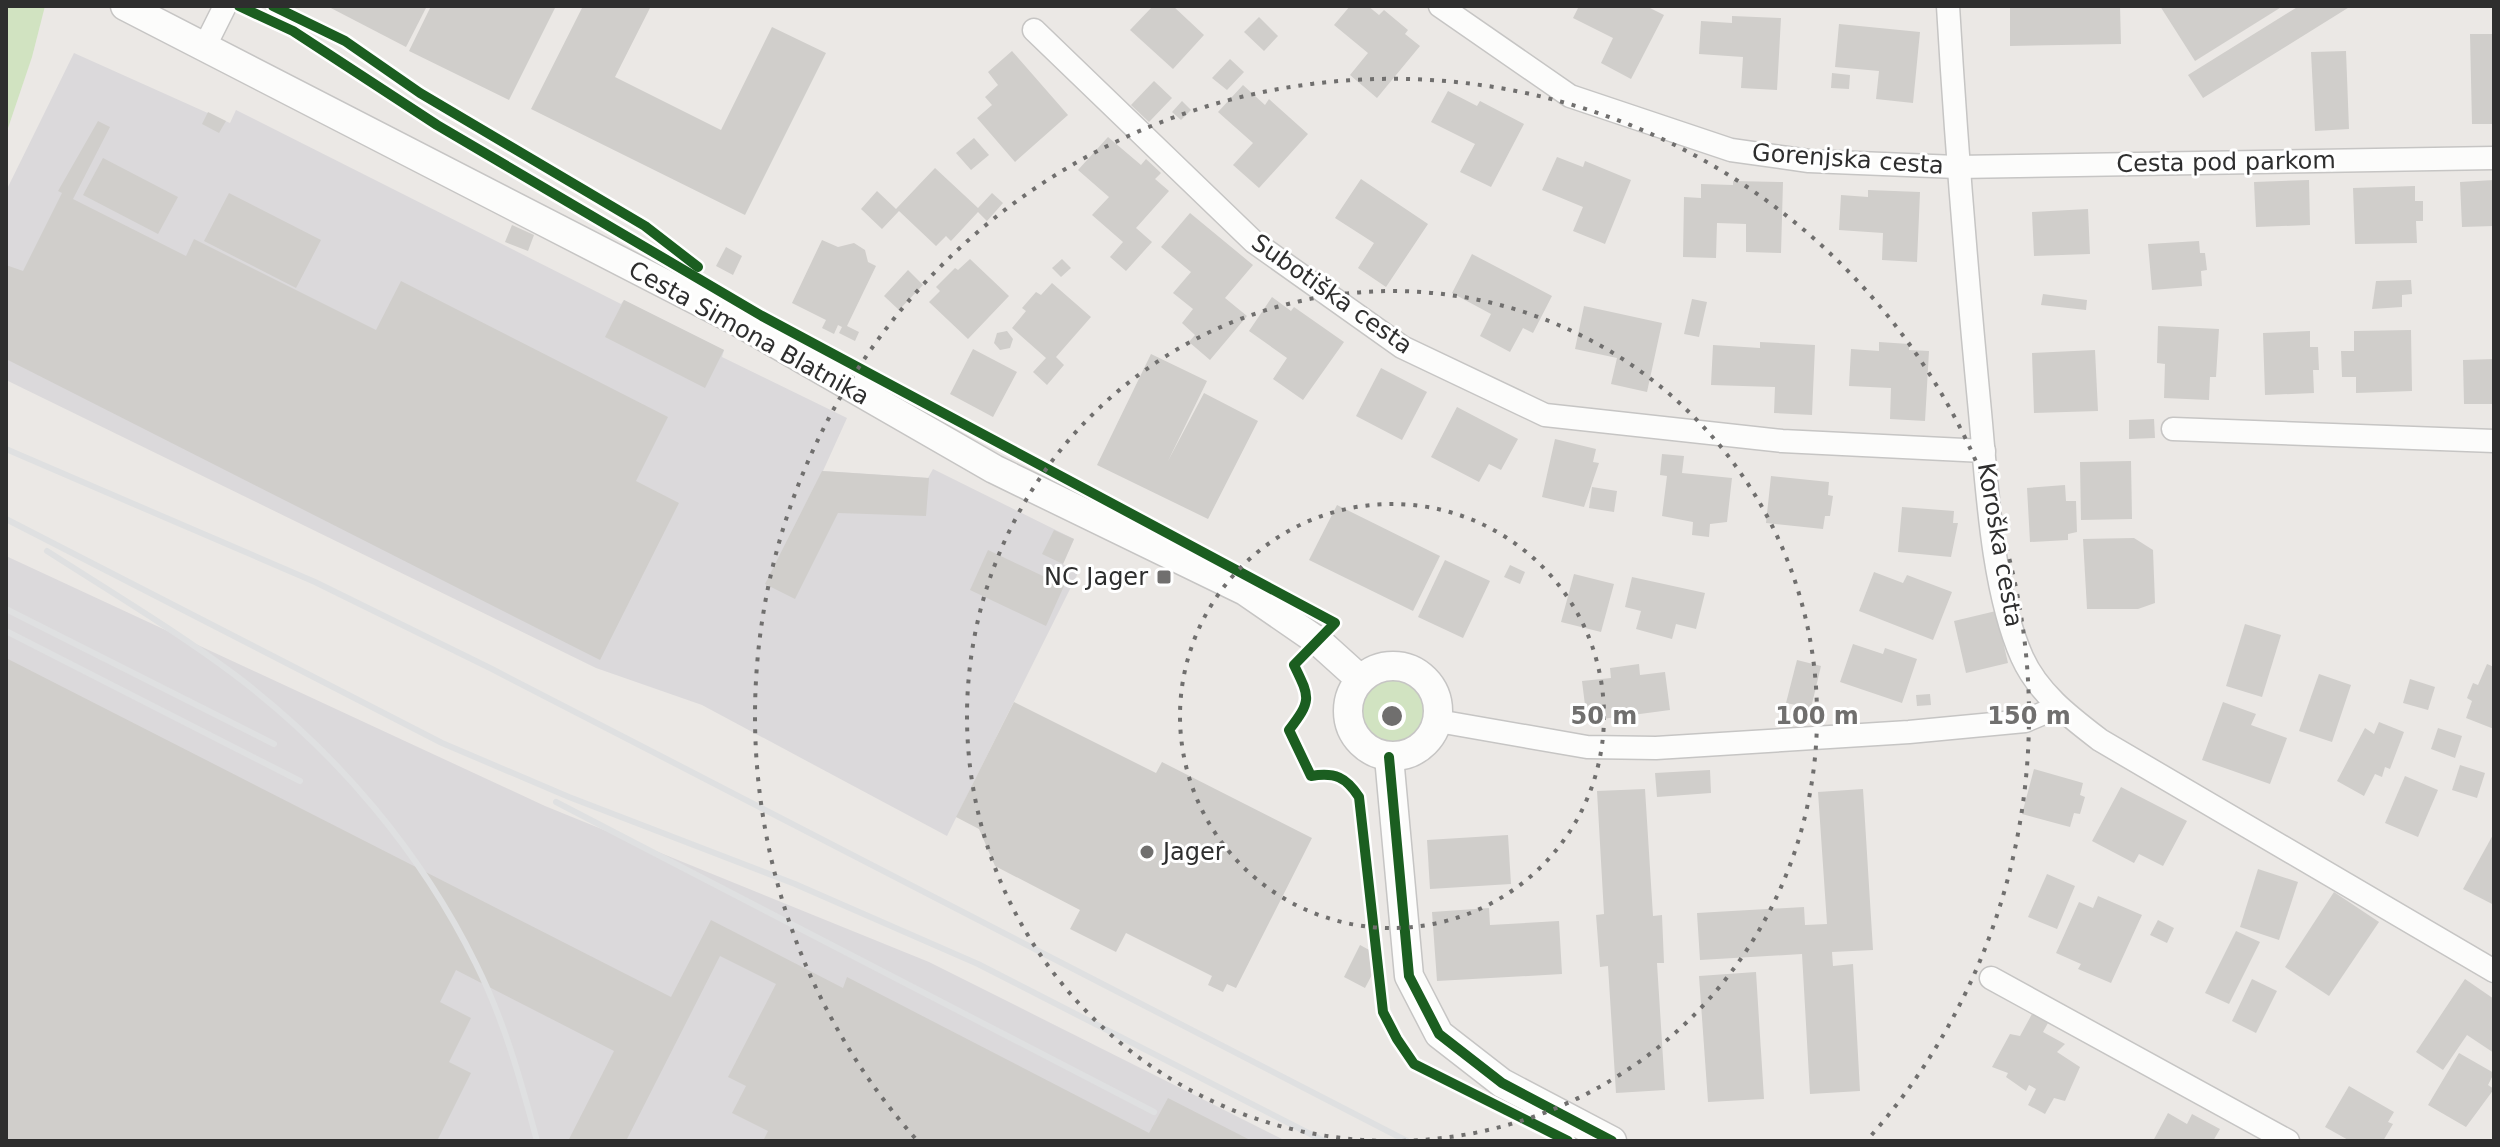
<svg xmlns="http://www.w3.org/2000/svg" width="2500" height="1147" viewBox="0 0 2500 1147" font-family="'DejaVu Sans',sans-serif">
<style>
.industrial{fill:#dbd9db}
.green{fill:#d1e3c1}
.building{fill:#d0cecb}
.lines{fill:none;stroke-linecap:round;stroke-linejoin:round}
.minor-casing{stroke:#c6c5c4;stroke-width:25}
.tertiary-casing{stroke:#c6c5c4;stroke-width:31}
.minor{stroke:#fcfcfb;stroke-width:22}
.tertiary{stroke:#fcfcfb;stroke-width:28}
.rail{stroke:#dfe0e1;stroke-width:6}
.cycleway-casing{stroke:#fff;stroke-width:15}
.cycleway{stroke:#1b5e20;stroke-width:10}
.ring{fill:none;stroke:#706f6e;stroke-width:4;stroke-dasharray:4 8}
.poi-dot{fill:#706f6e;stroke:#fff;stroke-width:3}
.labels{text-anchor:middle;stroke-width:6;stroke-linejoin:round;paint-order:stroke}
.street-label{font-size:24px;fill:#2e2e2e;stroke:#fff}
.poi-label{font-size:24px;fill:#2e2e2e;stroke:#fff;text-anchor:end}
.centre{fill:#706f6e;stroke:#fff;stroke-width:4}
.ring-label{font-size:24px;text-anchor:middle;font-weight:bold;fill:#706f6e;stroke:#fff;stroke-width:6;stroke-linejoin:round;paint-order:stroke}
</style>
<rect width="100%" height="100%" fill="#ebe8e5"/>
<!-- industrial -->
<g class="industrial">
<polygon points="74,53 230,123 236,110 621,304 624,300 724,350 722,357 847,418 823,471 928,478 933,469 1074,539 1063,564 1078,573 947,836 702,705 596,668 6,380 6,191"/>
<polygon points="6,556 545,806 929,962 1286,1141 6,1141"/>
</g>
<!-- green -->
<g class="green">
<polygon points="6,6 45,6 32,57 6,134"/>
<circle cx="1392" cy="711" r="34"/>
</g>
<!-- building -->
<g class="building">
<polygon points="327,6 427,6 406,47"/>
<polygon points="431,6 480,7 556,6 509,100 409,51"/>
<polygon points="583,6 651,6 615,77 721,130 772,27 826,53 745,215 531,109"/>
<polygon points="1153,6 1173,6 1204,35 1173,69 1130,30"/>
<polygon points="1350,6 1368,6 1379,15 1384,10 1408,30 1405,34 1420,46 1377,98 1350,75 1368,53 1334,25"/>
<polygon points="1579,6 1646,6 1664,15 1631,79 1601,63 1613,38 1573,18"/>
<polygon points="2010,6 2120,6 2121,44 2010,46"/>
<polygon points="2160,6 2283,6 2195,61"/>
<polygon points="2299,6 2351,6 2203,98 2188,75"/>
<polygon points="1732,16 1781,18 1777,90 1741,88 1743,57 1699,54 1701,21 1732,23"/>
<polygon points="1259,17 1278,36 1264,51 1244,32"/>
<polygon points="1839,24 1920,32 1913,103 1876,99 1879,71 1835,67"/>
<polygon points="2470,34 2494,34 2494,124 2472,124"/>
<polygon points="1012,51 1068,115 1015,162 977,118 992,105 985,97 998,85 988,72"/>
<polygon points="2346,51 2349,129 2315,131 2311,52"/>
<polygon points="1230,59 1244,72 1227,90 1212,78"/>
<polygon points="1832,73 1850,75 1849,89 1831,88"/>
<polygon points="1154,81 1172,98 1149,122 1131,105"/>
<polygon points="1243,85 1265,105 1269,99 1308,134 1259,188 1233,165 1253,143 1218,112"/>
<polygon points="1448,91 1477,106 1480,101 1524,124 1491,187 1460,172 1475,144 1431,122"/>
<polygon points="1182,101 1191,110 1181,120 1172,112"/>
<polygon points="208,112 226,121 219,133 202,124"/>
<polygon points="98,121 110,127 73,199 186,256 194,239 376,330 401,281 668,417 636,481 679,503 600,660 6,359 6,265 23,271 62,193 58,191"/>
<polygon points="1108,137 1141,165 1146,159 1161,173 1155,179 1169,191 1136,228 1152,242 1126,271 1110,257 1123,242 1092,215 1109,197 1078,170"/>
<polygon points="974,138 989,155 971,170 956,153"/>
<polygon points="1557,157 1583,167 1585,161 1631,180 1605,244 1573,231 1583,207 1542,190"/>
<polygon points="103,158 178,197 158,234 83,195"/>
<polygon points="935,168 978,208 992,193 1003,203 987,221 978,212 951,241 946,236 936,246 899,211 882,229 861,209 877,191 896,209"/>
<polygon points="1361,179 1428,224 1386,287 1358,268 1374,243 1335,218"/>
<polygon points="2309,180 2310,225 2256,227 2254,182"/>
<polygon points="2494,180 2494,226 2462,227 2460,182"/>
<polygon points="1733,181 1783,182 1781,253 1746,252 1746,224 1717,223 1716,258 1683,257 1684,197 1701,198 1701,184 1733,185"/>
<polygon points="2415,186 2415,201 2423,201 2423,221 2416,221 2417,243 2355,244 2353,188"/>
<polygon points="1868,190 1920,192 1917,262 1882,260 1883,233 1839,230 1841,195 1868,197"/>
<polygon points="229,193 321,240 296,288 204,241"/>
<polygon points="2088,209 2090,254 2034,256 2032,212"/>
<polygon points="1190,213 1253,265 1225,298 1247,316 1210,360 1189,342 1195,335 1182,323 1193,309 1173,293 1191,272 1161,247"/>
<polygon points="512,225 534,235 528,251 505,242"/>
<polygon points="822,240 838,247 854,243 865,250 868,262 876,266 847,326 859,332 855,341 839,333 842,327 838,325 834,334 822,328 826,320 792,303"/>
<polygon points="2199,241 2200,253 2205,253 2207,270 2201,271 2202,286 2152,290 2148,244"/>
<polygon points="726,247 742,256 733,275 716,266"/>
<polygon points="1472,254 1552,296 1533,333 1523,328 1510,352 1480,336 1491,314 1452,293"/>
<polygon points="970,259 1009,296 968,339 929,302 940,291 936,287 955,268 958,270"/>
<polygon points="1062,259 1071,268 1061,277 1052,268"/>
<polygon points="908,270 923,285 899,310 884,296"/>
<polygon points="2411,280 2412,294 2402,295 2402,307 2372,309 2376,281"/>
<polygon points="1052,283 1091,317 1056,357 1064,365 1047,385 1033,372 1046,358 1012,328 1026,311 1022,308 1036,292 1041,295"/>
<polygon points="2043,294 2087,300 2086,310 2041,305"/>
<polygon points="1272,297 1291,311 1294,307 1344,342 1303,400 1273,379 1287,358 1249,331"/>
<polygon points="1692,299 1707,302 1699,337 1684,334"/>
<polygon points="624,300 724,350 705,388 605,337"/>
<polygon points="1584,306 1662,323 1647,392 1611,384 1617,358 1575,349"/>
<polygon points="2158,326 2219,329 2216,377 2210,377 2209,400 2164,398 2165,364 2157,363"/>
<polygon points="2411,330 2412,391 2356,393 2356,377 2342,377 2341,351 2354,351 2354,331"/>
<polygon points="1007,331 1013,339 1010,348 1000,350 994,343 997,333"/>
<polygon points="2310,331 2310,347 2318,347 2319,370 2313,370 2314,393 2265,395 2263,333"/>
<polygon points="1760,342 1815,345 1812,415 1774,413 1775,387 1711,385 1713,345 1760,348"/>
<polygon points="1879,342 1909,344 1909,350 1929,351 1925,421 1890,419 1891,388 1849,386 1851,349 1879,351"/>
<polygon points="973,349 1017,372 993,417 950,394"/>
<polygon points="2095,350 2098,411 2034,413 2032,353"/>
<polygon points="1151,354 1207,381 1168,461 1204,393 1258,421 1208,519 1097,465"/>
<polygon points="2494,359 2494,404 2464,404 2463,360"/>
<polygon points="1381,368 1427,392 1402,440 1356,416"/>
<polygon points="1457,407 1518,439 1501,470 1489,464 1479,482 1431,457"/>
<polygon points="2154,419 2155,438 2129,439 2129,420"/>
<polygon points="1555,439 1596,449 1593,462 1599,463 1584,507 1542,497"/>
<polygon points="1662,454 1684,456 1682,473 1732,478 1727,522 1710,524 1709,537 1692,535 1693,522 1662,516 1667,476 1660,475"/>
<polygon points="2131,461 2132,519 2081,520 2080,462"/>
<polygon points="822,471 929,478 926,516 838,513 795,599 765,584"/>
<polygon points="1771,476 1829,482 1828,495 1833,496 1830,516 1825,516 1823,529 1766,523"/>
<polygon points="2065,485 2066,501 2076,501 2077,532 2068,534 2068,540 2030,542 2027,488"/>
<polygon points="1592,487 1617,491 1614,512 1589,508"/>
<polygon points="1337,505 1440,556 1413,611 1309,560"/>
<polygon points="1902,507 1954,511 1953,523 1958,523 1951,557 1898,552"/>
<polygon points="1054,530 1074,539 1063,564 1042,554"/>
<polygon points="2134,538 2153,550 2155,603 2138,609 2087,609 2083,539"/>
<polygon points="988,550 1064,586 1046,626 970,590"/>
<polygon points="1445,560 1490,581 1463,638 1418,617"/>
<polygon points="1510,565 1525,572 1520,584 1504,577"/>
<polygon points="1874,572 1903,583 1907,575 1952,592 1933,640 1859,611"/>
<polygon points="1574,574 1614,584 1601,632 1561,622"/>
<polygon points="1632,577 1705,593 1696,629 1676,624 1672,639 1636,629 1641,611 1625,607"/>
<polygon points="1996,611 2008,663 1966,673 1954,621"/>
<polygon points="2245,624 2281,635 2262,697 2226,686"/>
<polygon points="1853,644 1883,654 1885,648 1917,659 1902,703 1840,682"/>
<polygon points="6,658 671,997 711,920 843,988 847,977 1149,1133 1168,1098 1252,1141 763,1141 768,1131 732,1113 746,1086 728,1077 776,984 720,956 626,1141 568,1141 614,1051 456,970 440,1002 471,1018 449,1062 471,1073 437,1141 6,1141"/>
<polygon points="1797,660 1821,666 1811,708 1786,703"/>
<polygon points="1639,664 1640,675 1665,672 1670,710 1587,721 1582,681 1611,678 1610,668"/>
<polygon points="2487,664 2494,667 2494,729 2466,718 2472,701 2467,698 2473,683 2478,685"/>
<polygon points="2319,674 2351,685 2332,742 2299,731"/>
<polygon points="2410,679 2435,687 2428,710 2403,703"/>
<polygon points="1930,694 1931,705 1917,706 1916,695"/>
<polygon points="1014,702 1156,773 1162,762 1312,838 1236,988 1227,984 1223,992 1208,985 1212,976 1126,933 1116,952 1070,929 1080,910 995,866 979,829 956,817"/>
<polygon points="2223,702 2256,714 2251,725 2287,738 2270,784 2202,760"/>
<polygon points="2379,722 2404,732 2390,769 2385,767 2382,777 2375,774 2364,796 2337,781 2365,728 2374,734"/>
<polygon points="2438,728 2462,736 2455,758 2431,749"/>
<polygon points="2460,765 2485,773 2477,798 2452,790"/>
<polygon points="2034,769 2083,783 2080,795 2085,797 2080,814 2074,813 2070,827 2022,814"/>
<polygon points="1710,770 1711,793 1657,797 1655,773"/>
<polygon points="2405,776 2438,790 2418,837 2385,823"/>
<polygon points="2121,787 2187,821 2163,866 2139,854 2134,863 2092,841"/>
<polygon points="1645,789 1653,916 1662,915 1664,963 1657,963 1665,1090 1616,1093 1608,966 1600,967 1596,915 1604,914 1597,791"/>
<polygon points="1863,789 1873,950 1832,952 1833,966 1853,964 1860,1091 1810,1094 1802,954 1700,960 1697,913 1804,907 1805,925 1827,924 1818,792"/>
<polygon points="2494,833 2494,905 2463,889"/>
<polygon points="1508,835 1511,884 1430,889 1427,840"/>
<polygon points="2258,869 2298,882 2279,940 2240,927"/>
<polygon points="2047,874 2075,886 2057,929 2028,917"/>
<polygon points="2334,892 2379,922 2329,996 2285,967"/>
<polygon points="2098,896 2142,915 2111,983 2078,969 2081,964 2056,953 2079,902 2093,908"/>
<polygon points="1489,908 1490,925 1559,921 1562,974 1437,981 1432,912"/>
<polygon points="2158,920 2174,928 2167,943 2150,935"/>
<polygon points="2236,931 2260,942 2229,1004 2205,993"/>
<polygon points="1360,945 1373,952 1375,969 1365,988 1344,977"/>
<polygon points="1756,972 1764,1099 1708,1102 1699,976"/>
<polygon points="2252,979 2277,991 2256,1033 2232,1021"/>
<polygon points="2465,979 2494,999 2494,1053 2467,1035 2443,1070 2416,1052"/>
<polygon points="2032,1014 2048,1023 2043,1032 2065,1044 2057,1052 2080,1067 2065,1101 2054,1098 2045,1114 2028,1105 2036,1089 2029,1085 2026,1091 2006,1077 2008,1073 1992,1067 2010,1034 2020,1036"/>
<polygon points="2459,1053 2494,1073 2488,1085 2494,1089 2466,1127 2428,1105"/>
<polygon points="2349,1086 2394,1112 2388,1122 2393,1124 2383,1141 2350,1141 2325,1127"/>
<polygon points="2168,1113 2187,1124 2192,1114 2220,1129 2213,1141 2153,1141"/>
</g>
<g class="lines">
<defs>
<g id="minor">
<polyline points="1440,6 1570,96 1731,150 1809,161 1957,167 2494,158"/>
<path d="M1948,6c8,136 19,271 32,406 7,75 12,177 42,245 16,36 48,60 78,83l394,231"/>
<polyline points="1034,30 1254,242 1402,347 1545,415 1782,441 1984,451"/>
<polyline points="205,46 225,6"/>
<polyline points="2173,429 2494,441"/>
<polyline points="1438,721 1587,747 1656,748 1909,732 2025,721 2058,707"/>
<polyline points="1991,978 2288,1141"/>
</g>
<g id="tertiary">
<polyline points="125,6 735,320 994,469 1245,591 1319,642 1360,679"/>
<circle cx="1393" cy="711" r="45"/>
<polyline points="1389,757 1409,976 1439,1034 1502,1083 1612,1141"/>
</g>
</defs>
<!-- minor casing -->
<use href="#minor" class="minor-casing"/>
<!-- tertiary casing -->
<use href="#tertiary" class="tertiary-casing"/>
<!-- minor -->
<use href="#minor" class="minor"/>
<!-- tertiary -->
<use href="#tertiary" class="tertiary"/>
<!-- rail -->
<g class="rail">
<polyline points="6,449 315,582 492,669 1407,1141"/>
<polyline points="6,519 442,743 569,797 795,884 978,964 1324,1141"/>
<path d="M47,551c64,41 131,81 192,127 99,76 182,174 237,286 28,56 45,117 61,177"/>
<polyline points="6,609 274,744"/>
<polyline points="6,631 300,781"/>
<polyline points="556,802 1154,1112"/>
</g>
<defs>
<g id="cycleway">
<path d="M239,6l54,25 144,94 325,191 573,307 -41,42c16,33 18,35 -5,65l22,46c24,-4 35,1 48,21l24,215 14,27 17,25 154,77"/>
<polyline points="273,6 345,41 420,93 645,226 698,267"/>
<polyline points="1389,757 1409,976 1439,1034 1502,1083 1612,1141"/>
</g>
</defs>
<!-- cycleway casing -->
<use href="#cycleway" class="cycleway-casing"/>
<!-- cycleway -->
<use href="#cycleway" class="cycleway"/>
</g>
<!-- distance rings -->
<g class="ring">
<circle cx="1392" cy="716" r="212"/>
<path d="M1388 1141A425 425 0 1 1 1396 1141"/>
<path d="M915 1138A637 637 0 1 1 1869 1138"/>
</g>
<!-- markers -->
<g class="poi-dot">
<rect x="1156" y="569" width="16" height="16" rx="4"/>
<circle cx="1147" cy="852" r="8"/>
</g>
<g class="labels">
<!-- street labels -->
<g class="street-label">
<text transform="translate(1848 159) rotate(4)" y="8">Gorenjska cesta</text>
<text transform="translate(2226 162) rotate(-1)" y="8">Cesta pod parkom</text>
<text transform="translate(1332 294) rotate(35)" y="8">Subotiška cesta</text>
<text transform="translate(749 333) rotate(29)" y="8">Cesta Simona Blatnika</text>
<text transform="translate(2000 545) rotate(80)" y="8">Koroška cesta</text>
</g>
<!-- poi labels -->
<g class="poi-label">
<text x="1148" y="585">NC Jager</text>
<text x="1163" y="860" text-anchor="start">Jager</text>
</g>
</g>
<circle cx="1392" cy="716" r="12" class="centre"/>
<g class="ring-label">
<text x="1604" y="724">50 m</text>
<text x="1817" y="724">100 m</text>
<text x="2029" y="724">150 m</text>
</g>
<!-- border -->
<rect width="2500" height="1147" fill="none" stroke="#2e2e2e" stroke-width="16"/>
</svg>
